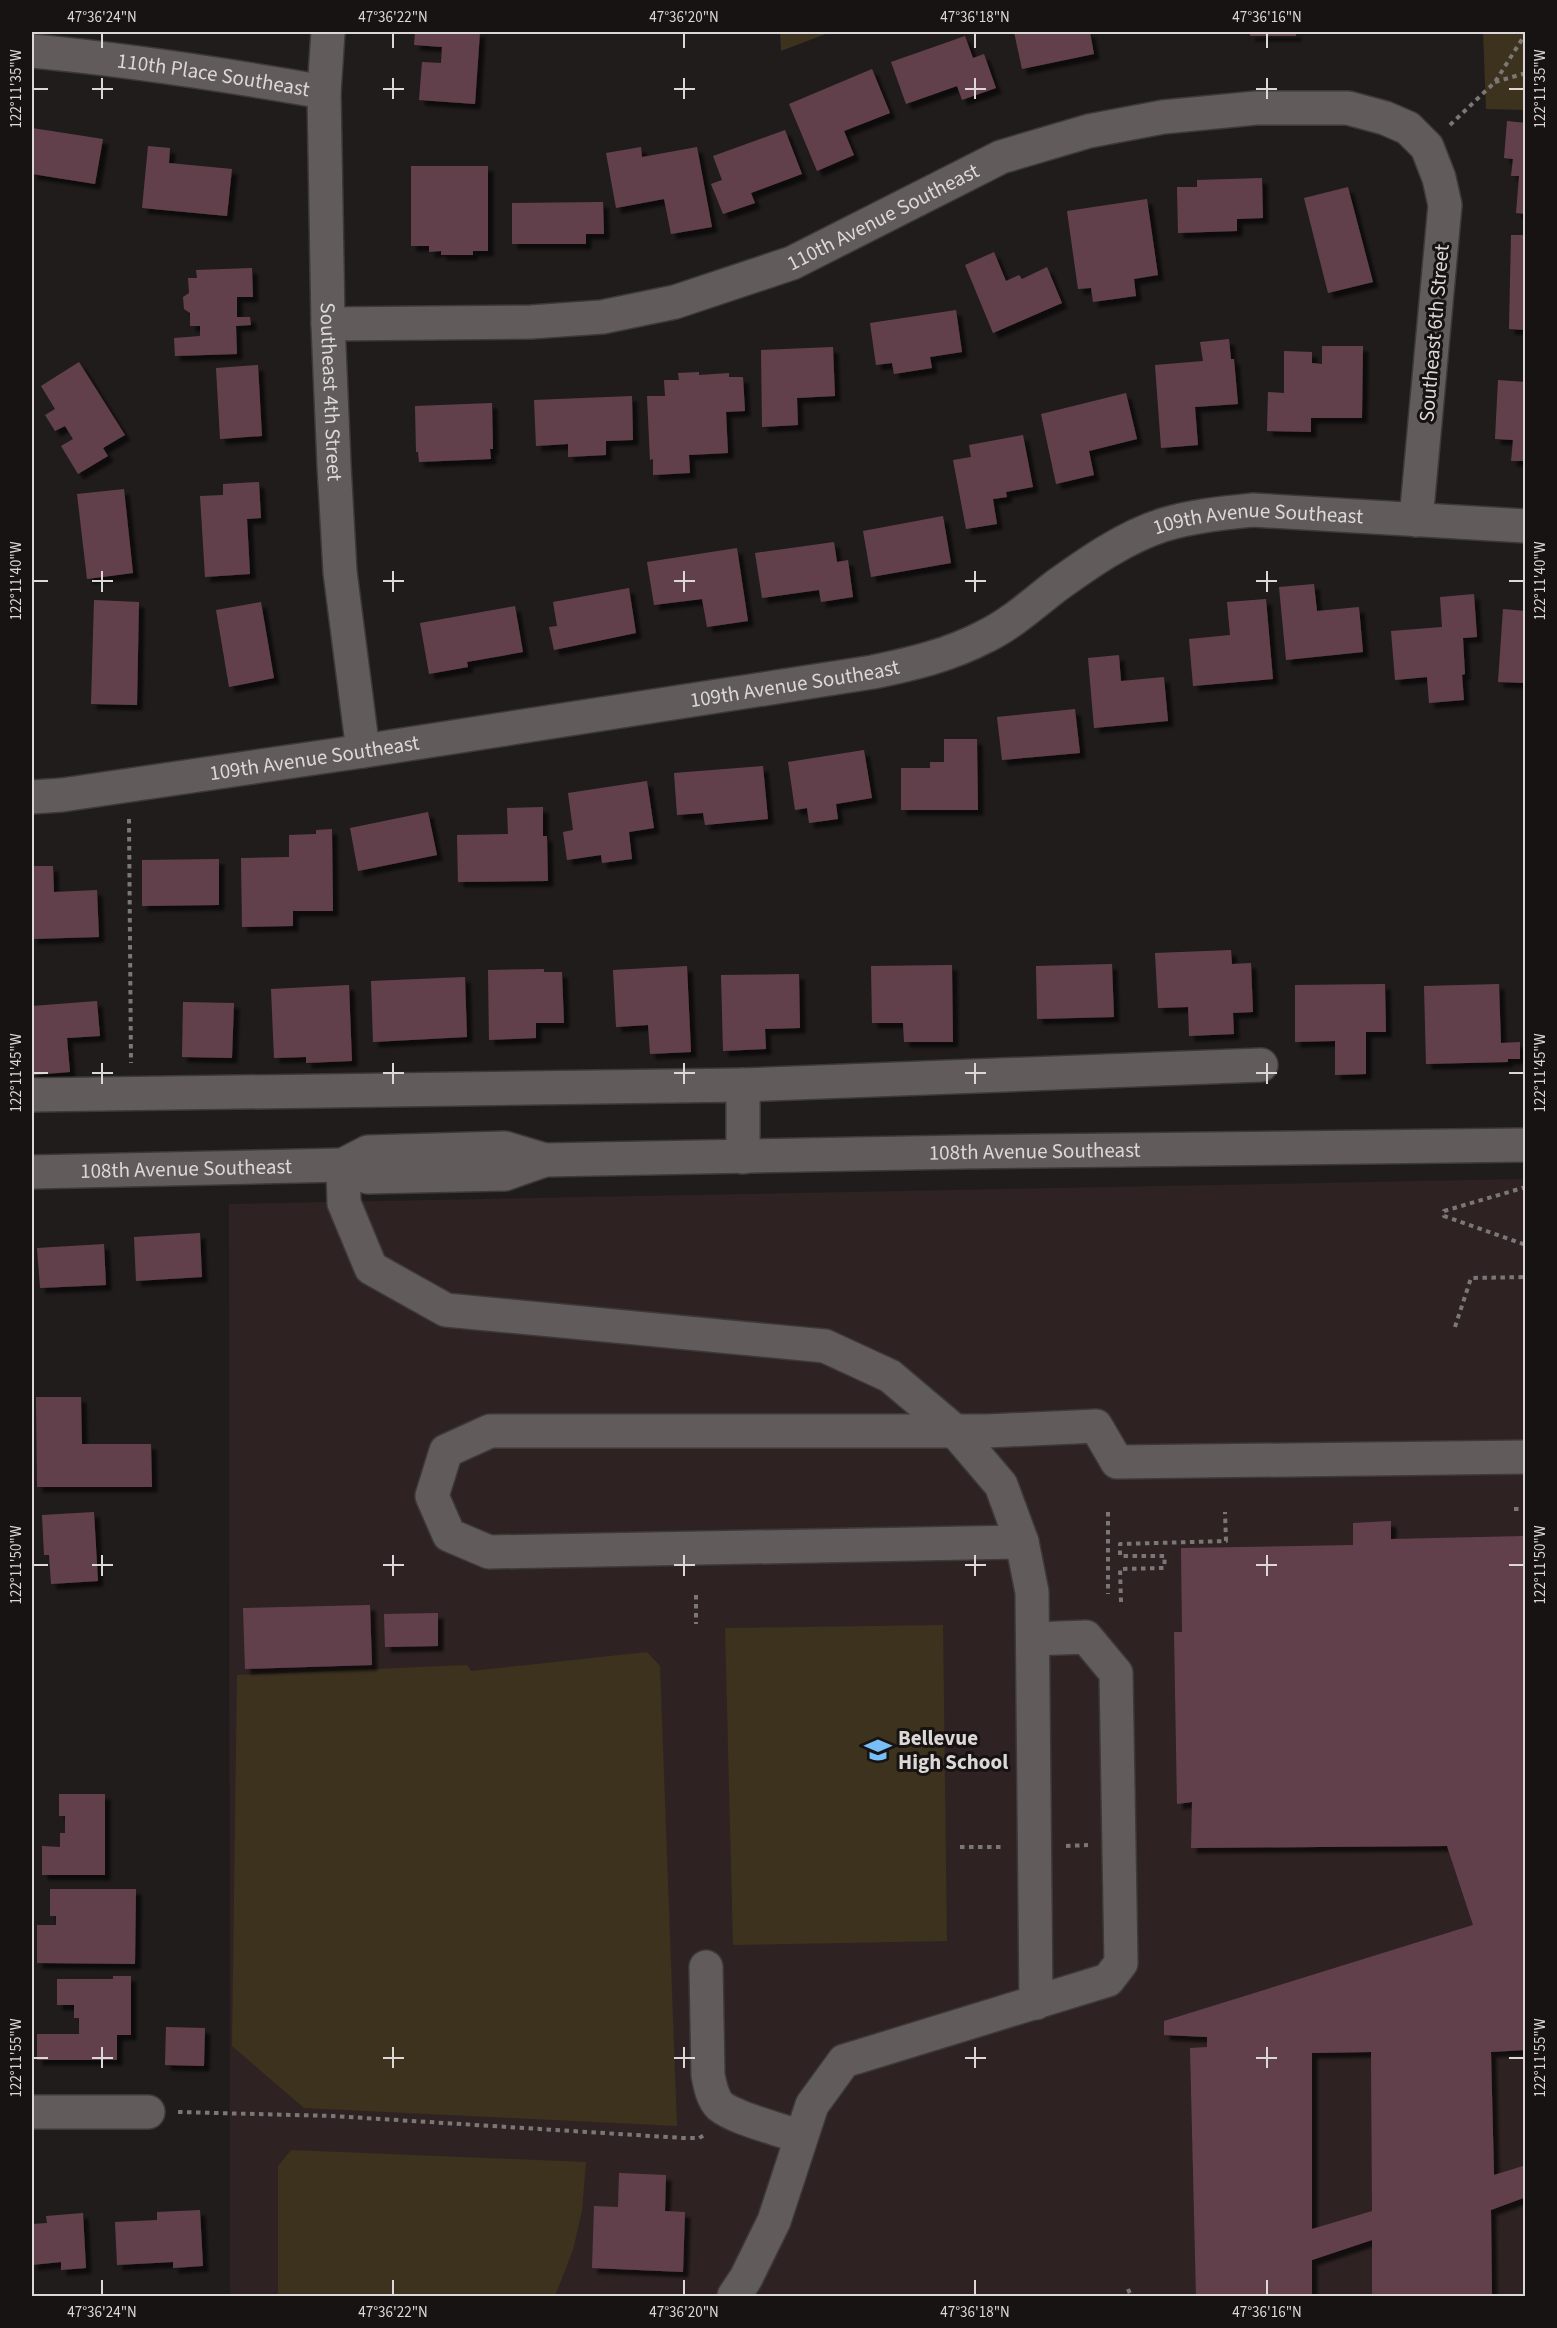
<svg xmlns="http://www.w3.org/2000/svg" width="1557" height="2328" viewBox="0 0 1557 2328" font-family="'Source Sans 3',sans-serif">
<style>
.built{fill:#2e2322}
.green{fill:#3d321e}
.building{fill:#62414c;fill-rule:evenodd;filter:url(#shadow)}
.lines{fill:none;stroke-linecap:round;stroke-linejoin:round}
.minor-casing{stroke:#3c3939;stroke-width:36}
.path{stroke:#7c7777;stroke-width:4;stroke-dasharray:4.5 4.5;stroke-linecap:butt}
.minor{stroke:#615c5b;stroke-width:33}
.ticks{fill:none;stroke:#dcd8d8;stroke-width:2}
.labels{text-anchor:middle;stroke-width:6;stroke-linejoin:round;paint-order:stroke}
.street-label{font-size:21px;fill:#dcd8d8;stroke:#181313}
.poi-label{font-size:21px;font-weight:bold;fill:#dcd8d8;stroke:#181313;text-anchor:start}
.neatline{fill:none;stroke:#dcd8d8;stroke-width:2}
.ticks-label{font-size:15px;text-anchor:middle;fill:#dcd8d8}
</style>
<defs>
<filter id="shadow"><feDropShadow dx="5.5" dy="5.5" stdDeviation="1.5" flood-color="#0009"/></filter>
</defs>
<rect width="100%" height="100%" fill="#211c1c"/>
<!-- built -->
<polygon class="built" points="1525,1179 1525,2296 230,2296 229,1204"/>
<!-- green -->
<g class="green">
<polygon points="780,32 831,32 781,51"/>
<polygon points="1483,32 1525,32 1525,110 1486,109"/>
<polygon points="943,1625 947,1941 733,1945 725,1628"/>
<polygon points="647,1652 660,1666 677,2126 304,2108 232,2046 237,1675 467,1665 471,1671"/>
<polygon points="291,2150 586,2162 582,2211 573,2250 555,2296 278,2296 278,2166"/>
</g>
<!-- building -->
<g class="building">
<polygon points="415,32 480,32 475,104 419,100 422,62 441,63 442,47 414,45"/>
<polygon points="1014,32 1090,32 1094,54 1022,69"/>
<rect x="1250" y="32" width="46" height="4"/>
<polygon points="965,36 973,58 984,54 996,88 962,100 957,86 906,104 891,62"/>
<polygon points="872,69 890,113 844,131 854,155 817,171 789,104"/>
<polygon points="1507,121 1526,123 1526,214 1516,213 1519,176 1511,176 1513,159 1504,158"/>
<polygon points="32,128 103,139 95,184 32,174"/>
<polygon points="785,130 802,174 751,193 755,203 723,214 711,184 722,180 713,156"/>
<polygon points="148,146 170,148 169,163 232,169 227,216 142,208"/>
<polygon points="641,147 642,157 697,147 712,227 671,234 664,199 616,208 606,153"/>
<polygon points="411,166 488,166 488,251 473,251 473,255 441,255 441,251 429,252 429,246 411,246"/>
<polygon points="1262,178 1263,218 1237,219 1237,231 1178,233 1177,187 1197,187 1197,180"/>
<polygon points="1348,187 1373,282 1328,293 1304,198"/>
<polygon points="1147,199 1158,275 1134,279 1136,296 1093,302 1091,288 1078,289 1067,211"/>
<polygon points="603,202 604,234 586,234 586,244 512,244 512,203"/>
<polygon points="1511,235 1526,235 1526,330 1509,329"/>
<polygon points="994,252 1006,281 1019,275 1022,279 1047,267 1062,303 993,333 965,265"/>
<polygon points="252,268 253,297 237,297 237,317 250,317 251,325 236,326 237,354 175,356 174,338 200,336 200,326 190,326 190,313 184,309 183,297 189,293 188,278 197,278 196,270"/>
<polygon points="956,310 962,352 930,357 932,368 894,374 892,363 876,365 870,323"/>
<polygon points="1229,339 1231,359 1234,359 1238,404 1195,407 1198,445 1161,448 1155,365 1203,361 1200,342"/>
<polygon points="1322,346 1363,346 1362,418 1311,418 1311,432 1267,431 1268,392 1284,393 1284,351 1312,352 1312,363 1322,364"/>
<polygon points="833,347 835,396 797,398 798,425 762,427 761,350"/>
<polygon points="79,362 125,435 103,448 108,456 78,474 61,446 73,439 65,426 55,431 45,415 55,409 41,386"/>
<polygon points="258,365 262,436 220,439 216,368"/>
<polygon points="699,372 699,375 729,373 729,377 743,377 745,411 726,412 728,453 689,455 690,473 653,475 653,459 650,460 647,396 665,396 664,380 679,380 678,373"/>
<polygon points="1498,380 1526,382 1526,461 1511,461 1513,440 1495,439"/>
<polygon points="1126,393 1137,439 1089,451 1094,475 1056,484 1041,414"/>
<polygon points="632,396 633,440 606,441 606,455 568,457 568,444 536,446 534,400"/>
<polygon points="492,403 493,449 490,449 491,459 419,462 418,452 416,452 415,406"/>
<polygon points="1023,435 1033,487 1006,492 1007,497 993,499 997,524 966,529 953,460 971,457 969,445"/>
<polygon points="259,482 261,518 247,519 250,574 205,577 200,496 223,495 223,484"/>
<polygon points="124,489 133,573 87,579 77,494"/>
<polygon points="943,516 951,563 871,577 863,531"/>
<polygon points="834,542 837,562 848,560 853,597 821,602 819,590 762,598 755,553"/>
<polygon points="737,548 748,621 707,627 702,599 654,605 647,562"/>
<polygon points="1314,584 1317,611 1359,607 1363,652 1286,660 1279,587"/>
<polygon points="629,588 636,633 554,650 549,627 557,626 553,602"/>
<polygon points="1474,594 1477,637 1463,638 1465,674 1462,675 1464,700 1429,703 1427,677 1395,680 1391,631 1442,627 1440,597"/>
<polygon points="1266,599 1273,679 1193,686 1189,639 1230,635 1227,602"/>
<polygon points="94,600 139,602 137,705 91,704"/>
<polygon points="261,602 274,678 229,687 216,610"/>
<polygon points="515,606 523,652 467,662 468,667 429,674 420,623"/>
<polygon points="1503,609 1526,611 1526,683 1498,682"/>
<polygon points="1119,655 1121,681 1164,677 1168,721 1094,728 1088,658"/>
<polygon points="1075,709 1080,753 1002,760 997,717"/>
<polygon points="944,739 977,739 978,810 901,810 901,768 930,768 930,762 944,762"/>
<polygon points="864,750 872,798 836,804 838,819 809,823 807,808 795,810 788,762"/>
<polygon points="763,766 768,819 705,825 703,813 677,815 674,773"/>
<polygon points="647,781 654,828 629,832 632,859 602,863 601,855 567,860 563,832 573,830 568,793"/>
<polygon points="543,807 543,836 547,836 548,881 458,882 457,835 508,834 507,808"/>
<polygon points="428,812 437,855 358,871 350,828"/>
<polygon points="332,829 333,911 293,911 293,926 242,927 241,858 289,857 289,835 316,834 316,830"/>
<polygon points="219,859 219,905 142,906 142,860"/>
<polygon points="32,866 53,866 54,892 97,890 99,937 32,939"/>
<polygon points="1231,950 1232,964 1251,963 1253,1012 1233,1013 1234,1034 1189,1036 1188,1007 1158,1008 1155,953"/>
<polygon points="1112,964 1114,1017 1037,1019 1036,966"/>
<polygon points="952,965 953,1042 904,1042 903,1023 872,1023 871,966"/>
<polygon points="687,966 691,1052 650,1054 648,1025 616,1027 613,970"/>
<polygon points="544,969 544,972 562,972 564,1023 536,1023 536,1038 489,1040 488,970"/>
<polygon points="799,974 800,1028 765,1029 766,1049 723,1051 721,975"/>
<polygon points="465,977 467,1037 373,1042 371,981"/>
<polygon points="1385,984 1386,1032 1366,1032 1366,1074 1335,1075 1335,1041 1295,1042 1295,985"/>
<polygon points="1499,984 1501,1043 1520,1042 1520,1059 1508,1059 1508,1062 1426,1064 1424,986"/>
<polygon points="349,985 352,1061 306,1063 306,1057 274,1058 271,989"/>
<polygon points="97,1001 100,1036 67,1038 70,1072 32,1075 32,1006"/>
<polygon points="183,1002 234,1003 232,1058 182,1057"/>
<polygon points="200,1233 202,1277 136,1281 134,1237"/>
<polygon points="104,1244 106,1285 40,1288 37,1248"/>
<polygon points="36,1397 81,1397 82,1444 151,1444 152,1487 37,1487"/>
<polygon points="94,1512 98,1581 51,1584 49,1555 44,1555 42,1515"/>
<path d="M1391,1521v18l135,-3v514l-35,2 3,123 32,-10v32l-35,13 1,86h-120v-56l-60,20v36h-116l-6,-248 17,-1v-10l-43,-2v-14l309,-96 -26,-79 -256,2 1,-46 -15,2 -3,-172h8l-1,-84 172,-3v-22zM1371,2052l1,159 -60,18v-176z"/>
<polygon points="370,1605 372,1665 245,1669 243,1608"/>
<polygon points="438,1613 438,1646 385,1647 384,1614"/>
<polygon points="59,1794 105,1794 105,1875 42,1875 42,1846 60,1847 60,1833 65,1833 65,1816 59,1816"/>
<polygon points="50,1889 136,1889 135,1964 37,1963 37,1925 56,1925 56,1916 50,1916"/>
<polygon points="113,1976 131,1976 131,2035 117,2035 117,2060 37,2060 37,2034 79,2034 79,2018 74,2018 74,2005 57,2005 57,1979 113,1979"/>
<polygon points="166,2027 205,2028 204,2066 165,2065"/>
<polygon points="619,2173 666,2175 665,2211 685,2212 683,2272 592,2268 594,2206 618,2207"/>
<polygon points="200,2210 203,2266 173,2268 173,2262 117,2265 115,2222 157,2220 157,2212"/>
<polygon points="83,2213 86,2268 61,2270 61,2262 32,2265 32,2224 47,2223 46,2216"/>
</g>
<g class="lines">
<defs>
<g id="minor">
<path id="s1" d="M328,32l-4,60 4,232 6,141 6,107 23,179"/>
<path id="s2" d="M32,51c98,9 195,24 292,41"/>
<path id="s3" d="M328,324l203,-2 71,-5 73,-15 117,-39 209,-106 88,-26 74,-14 93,-9h92l37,10 23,10 19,19 12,31 6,27 -29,315"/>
<path id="s4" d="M32,797l30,-2 301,-44 510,-79c39,-8 77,-17 113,-36 25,-12 48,-33 70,-50 32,-23 69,-49 107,-61 29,-9 60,-12 90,-15l273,16"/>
<polyline points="743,1085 1261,1065"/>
<polyline points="32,1095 743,1085 743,1157"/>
<polyline points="343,1165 344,1203 371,1268 446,1310 825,1346 890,1376 955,1431 1001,1485 1022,1542 1032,1592 1036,2003"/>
<polyline points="343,1165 368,1152 505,1148 545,1160"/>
<path id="s5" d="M32,1172l311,-7 25,12 137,-3 40,-14 417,-8 564,-7"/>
<polyline points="1022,1542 489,1552 449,1535 432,1496 446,1451 490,1431 987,1431 1096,1426 1117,1462 1526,1457"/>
<path d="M706,1967l2,108c2,10 4,23 12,31 16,13 60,23 80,31"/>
<polyline points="32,2112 148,2112"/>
<polyline points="734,2296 746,2278 774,2221 812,2105 844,2061 1108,1980 1121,1963 1116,1673 1086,1637 1033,1639"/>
</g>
</defs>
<!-- minor casing -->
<use href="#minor" class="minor-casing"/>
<!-- path -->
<g class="path">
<polyline points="1495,82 1526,73"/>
<polyline points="1450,125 1495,82 1526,33"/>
<polyline points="129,819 131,1063"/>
<polyline points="1526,1187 1444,1211 1444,1216 1526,1245"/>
<polyline points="1455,1327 1471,1278 1526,1277"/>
<polyline points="1514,1509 1526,1509"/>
<polyline points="1108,1512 1108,1594"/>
<polyline points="696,1595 696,1624"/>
<polyline points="1121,1602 1120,1569 1164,1568 1165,1556 1120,1556 1120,1544 1226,1541 1225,1512"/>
<polyline points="1066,1846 1088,1845"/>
<polyline points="960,1847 1003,1847"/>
<polyline points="178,2112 333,2116 683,2138 699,2138 706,2134"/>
<polyline points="1128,2289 1131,2296"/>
</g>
<!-- minor -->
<use href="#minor" class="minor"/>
</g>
<!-- ticks -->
<path class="ticks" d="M102,33v15M393,33v15M684,33v15M975,33v15M1267,33v15M102,78v21M393,78v21M684,78v21M975,78v21M1267,78v21M33,89h15M92,89h21M383,89h21M674,89h21M965,89h21M1256,89h21M1509,89h15M102,571v21M393,571v21M684,571v21M975,571v21M1267,571v21M33,581h15M92,581h21M383,581h21M674,581h21M965,581h21M1256,581h21M1509,581h15M102,1063v21M393,1063v21M684,1063v21M975,1063v21M1267,1063v21M33,1073h15M92,1073h21M383,1073h21M674,1073h21M965,1073h21M1256,1073h21M1509,1073h15M102,1555v21M393,1555v21M684,1555v21M975,1555v21M1267,1555v21M33,1565h15M92,1565h21M383,1565h21M674,1565h21M965,1565h21M1256,1565h21M1509,1565h15M102,2047v21M393,2047v21M684,2047v21M975,2047v21M1267,2047v21M33,2058h15M92,2058h21M383,2058h21M674,2058h21M965,2058h21M1256,2058h21M1509,2058h15M102,2280v15M393,2280v15M684,2280v15M975,2280v15M1267,2280v15"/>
<!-- icons -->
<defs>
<symbol id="school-bare" viewBox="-9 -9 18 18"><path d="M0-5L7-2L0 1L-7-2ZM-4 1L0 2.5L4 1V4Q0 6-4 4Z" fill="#78bff7" stroke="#181313" stroke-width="2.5" paint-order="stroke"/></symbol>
</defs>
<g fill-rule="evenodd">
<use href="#school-bare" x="859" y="1731" width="38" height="38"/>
</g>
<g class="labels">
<!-- street labels -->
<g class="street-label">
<text dy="7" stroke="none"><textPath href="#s2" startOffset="183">110th Place Southeast</textPath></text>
<text dy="7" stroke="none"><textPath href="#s3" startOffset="574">110th Avenue Southeast</textPath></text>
<text transform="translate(1434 333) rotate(-85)" y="7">Southeast 6th Street</text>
<text dy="7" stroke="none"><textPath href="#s1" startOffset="360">Southeast 4th Street</textPath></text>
<text dy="7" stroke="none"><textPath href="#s4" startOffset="1275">109th Avenue Southeast</textPath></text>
<text dy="7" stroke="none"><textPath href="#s4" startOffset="771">109th Avenue Southeast</textPath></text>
<text dy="7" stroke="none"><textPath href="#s4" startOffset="285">109th Avenue Southeast</textPath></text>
<text dy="7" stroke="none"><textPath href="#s5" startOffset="1008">108th Avenue Southeast</textPath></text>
<text dy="7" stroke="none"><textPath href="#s5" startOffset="154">108th Avenue Southeast</textPath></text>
</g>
<!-- poi labels -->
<g class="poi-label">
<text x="898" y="1745">Bellevue<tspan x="898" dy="24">High School</tspan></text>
</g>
</g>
<!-- border -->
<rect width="1557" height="2328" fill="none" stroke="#181313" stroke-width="66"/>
<rect x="33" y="33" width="1491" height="2262" class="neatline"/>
<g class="ticks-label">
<text x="102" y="22">47°36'24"N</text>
<text x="393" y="22">47°36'22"N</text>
<text x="684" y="22">47°36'20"N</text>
<text x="975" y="22">47°36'18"N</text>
<text x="1267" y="22">47°36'16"N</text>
<text transform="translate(1540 89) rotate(-90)" y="5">122°11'35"W</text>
<text transform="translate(16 89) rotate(-90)" y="5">122°11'35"W</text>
<text transform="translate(1540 581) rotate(-90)" y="5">122°11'40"W</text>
<text transform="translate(16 581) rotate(-90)" y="5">122°11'40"W</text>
<text transform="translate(1540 1073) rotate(-90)" y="5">122°11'45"W</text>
<text transform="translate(16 1073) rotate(-90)" y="5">122°11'45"W</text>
<text transform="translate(1540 1565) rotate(-90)" y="5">122°11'50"W</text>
<text transform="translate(16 1565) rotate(-90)" y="5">122°11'50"W</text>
<text transform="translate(1540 2058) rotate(-90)" y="5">122°11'55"W</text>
<text transform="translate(16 2058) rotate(-90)" y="5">122°11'55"W</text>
<text x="102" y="2317">47°36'24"N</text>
<text x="393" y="2317">47°36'22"N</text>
<text x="684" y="2317">47°36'20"N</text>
<text x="975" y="2317">47°36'18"N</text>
<text x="1267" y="2317">47°36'16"N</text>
</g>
</svg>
